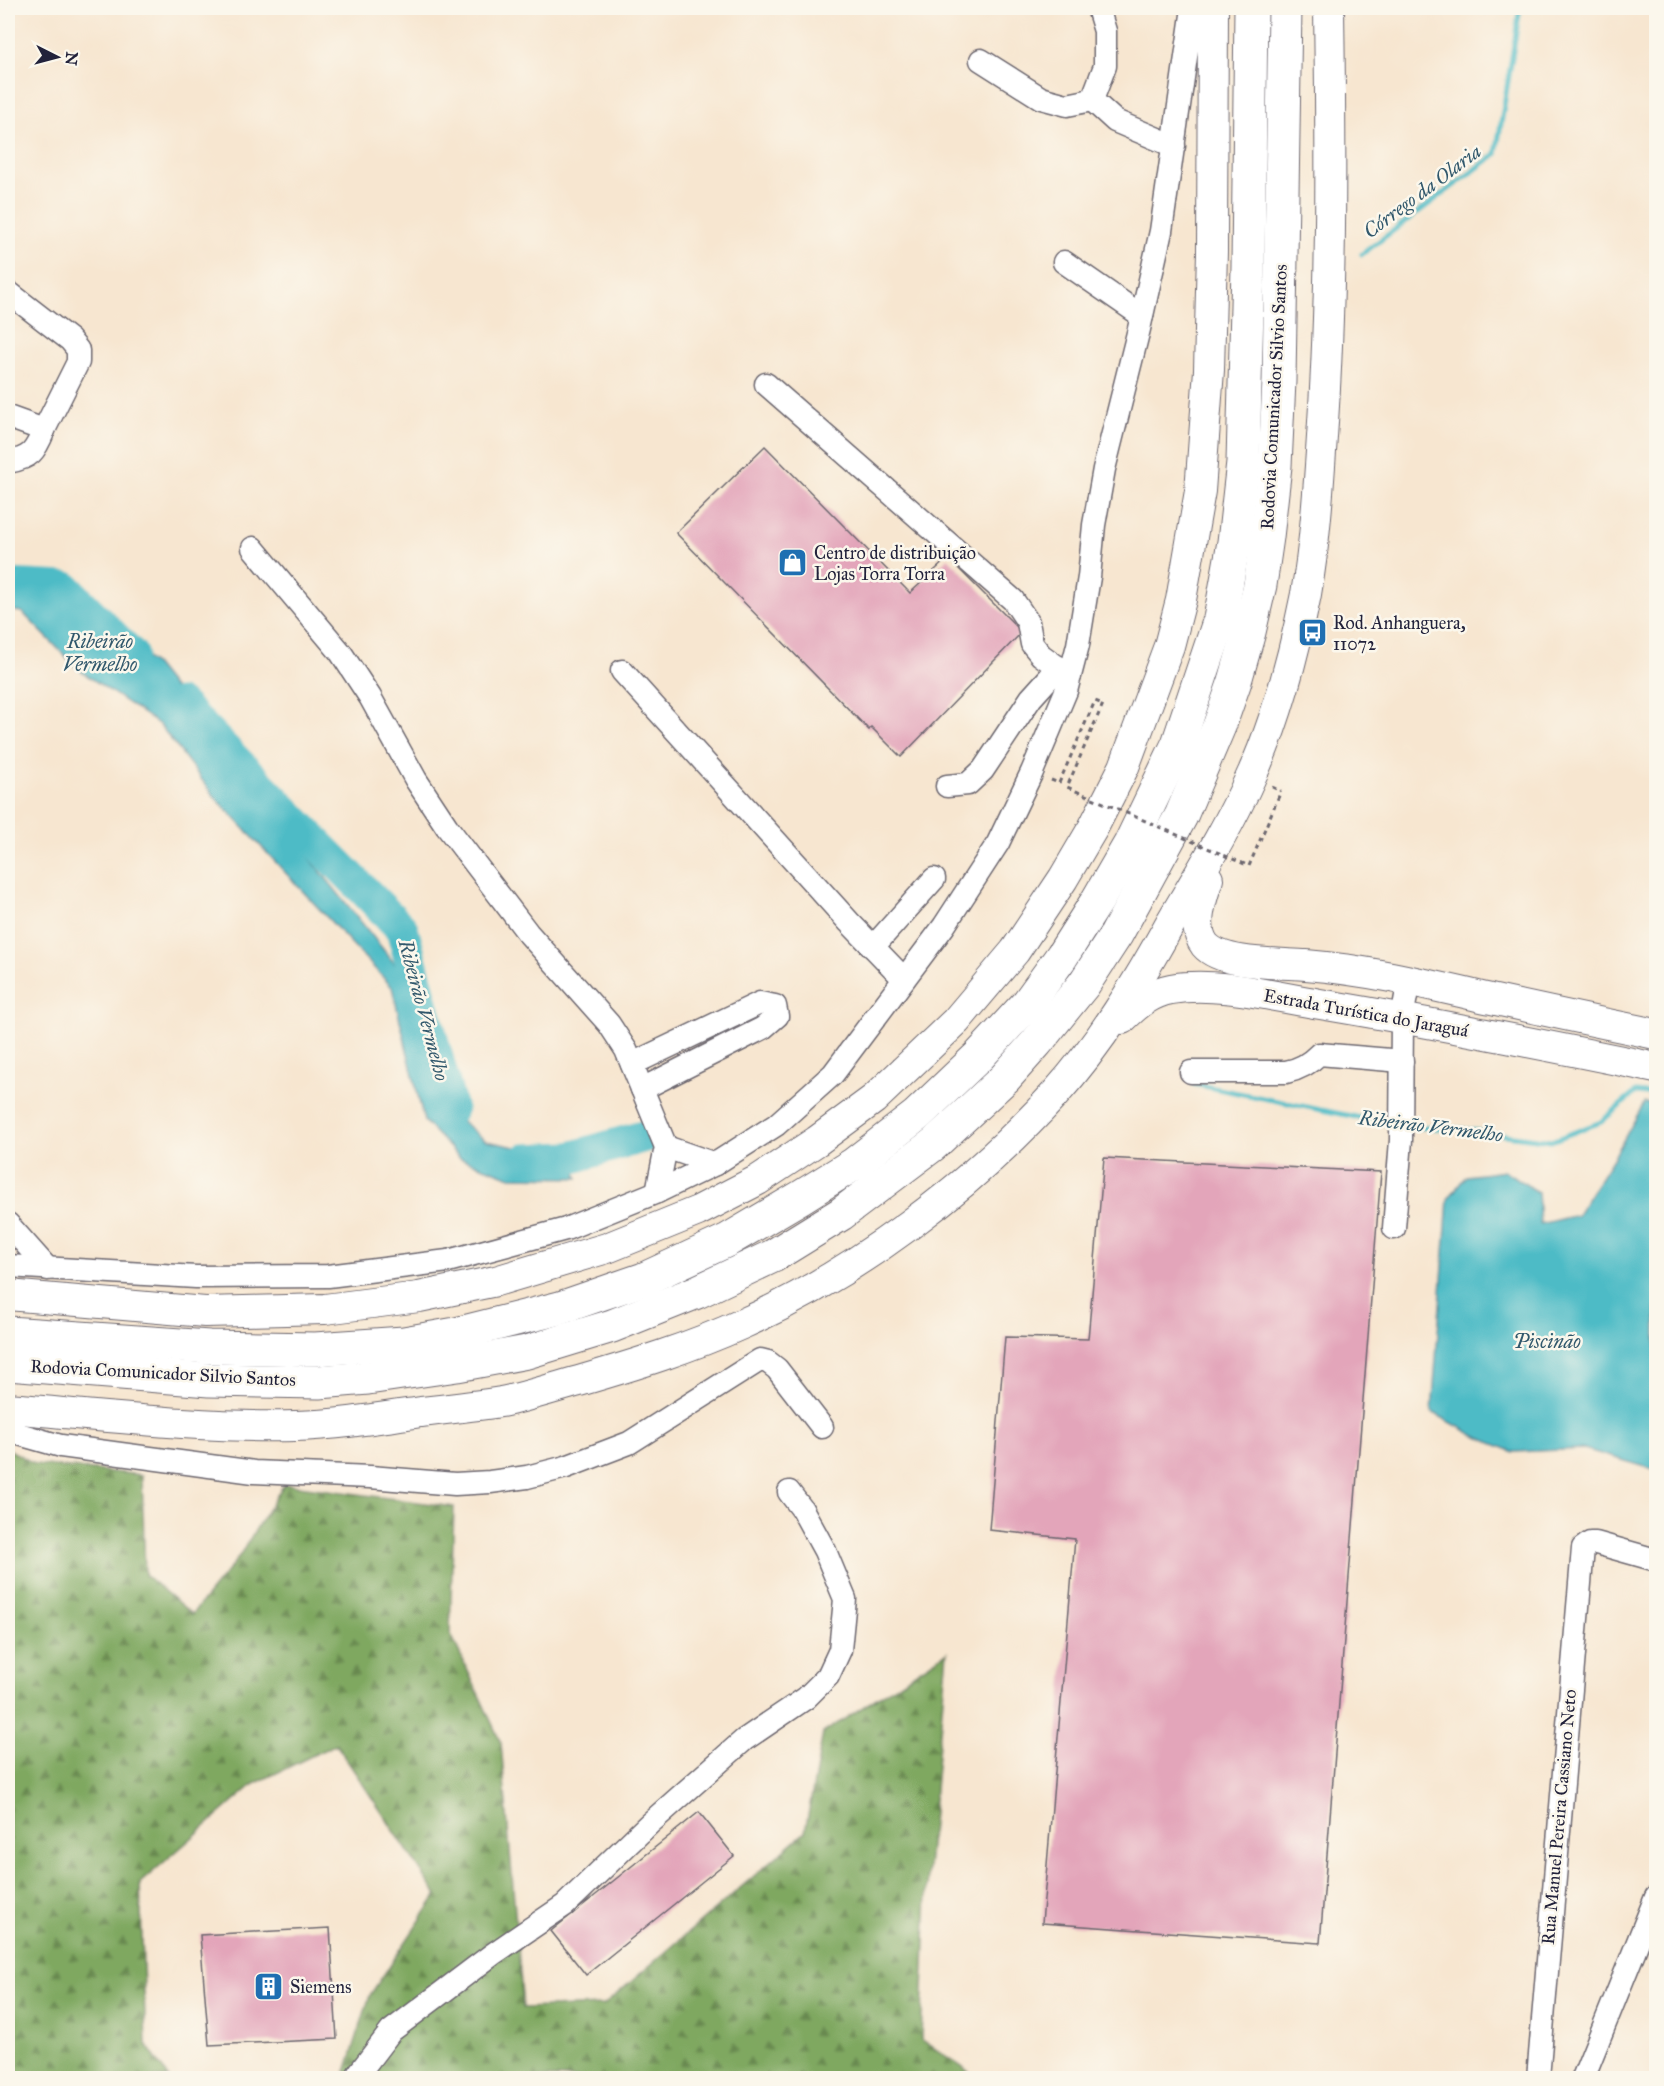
<svg xmlns="http://www.w3.org/2000/svg" width="1664" height="2086" viewBox="0 0 1664 2086" font-family="'IM FELL Great Primer',serif">
<style>
.forest{fill:url(#forest-firs);stroke:#50654e;stroke-width:1.5}
.water{fill:#4dbbc6;stroke:#386e80;stroke-width:1.5}
.lines{fill:none;stroke-linecap:round;stroke-linejoin:round}
.stream{stroke:#4dbbc6;stroke-width:5}
.river{stroke:#4dbbc6;stroke-width:33}
.building{fill:#e3a5ba}
.minor-casing{stroke:#6d676f;stroke-width:25}
.major-casing{stroke:#6d676f;stroke-width:32}
.highway-casing{stroke:#6d676f;stroke-width:35}
.path{stroke:#6d676f;stroke-width:3;stroke-dasharray:4.5 4.5;stroke-linecap:butt}
.minor{stroke:#fff;stroke-width:22}
.major{stroke:#fff;stroke-width:30}
.highway{stroke:#fff;stroke-width:33}
.path-bridge{stroke:#6d676f;stroke-width:3;stroke-dasharray:4.5 4.5;stroke-linecap:butt}
.labels{text-anchor:middle;stroke-width:5;stroke-linejoin:round;paint-order:stroke}
.street-label{font-size:18px;fill:#22223b;stroke:#fbf7ec}
.poi-label{font-size:18px;fill:#22223b;stroke:#fbf7ec;text-anchor:start}
.water-label{font-size:20px;font-style:italic;fill:#31586c;stroke:#fbf7ec}
</style>
<defs>
<pattern id="forest-firs" width="22" height="20" patternUnits="userSpaceOnUse" patternTransform="scale(1.5)"><rect width="22" height="20" fill="#7fa860"/><path d="M5 1l3.5 6h-7zM16 11l3.5 6h-7z" fill="#688850"/></pattern>
</defs>
<rect width="100%" height="100%" fill="#fbf7ec"/>
<filter id="ink" filterUnits="userSpaceOnUse"><feTurbulence type="fractalNoise" baseFrequency=".0167" numOctaves="2"/><feDisplacementMap in="SourceGraphic" scale="12" xChannelSelector="R" yChannelSelector="G"/><feConvolveMatrix kernelMatrix="1 2 1 2 8 2 1 2 1" color-interpolation-filters="sRGB"/></filter>
<filter id="wash" filterUnits="userSpaceOnUse"><feTurbulence type="fractalNoise" baseFrequency=".008" numOctaves="4" result="noise"/><feDisplacementMap in="SourceGraphic" scale="24" xChannelSelector="R" yChannelSelector="G"/><feGaussianBlur stdDeviation="1.35" result="paint"/><feColorMatrix in="noise" values="0 0 0 0 0 0 0 0 0 0 0 0 0 0 0 0 0 1.4 0 .05"/><feComposite in="paint" operator="in"/></filter>
<g filter="url(#wash)">
<rect width="100%" height="100%" fill="#f7e6d0"/>
<!-- forest -->
<polygon class="forest" points="8,1449 35,1464 142,1475 145,1575 192,1614 238,1558 284,1484 454,1507 450,1632 501,1743 523,2008 604,2005 805,1832 823,1733 947,1652 928,1869 921,2039 978,2078 344,2078 370,1995 437,1895 336,1744 254,1784 140,1883 146,2044 169,2078 8,2078"/>
<!-- water -->
<g class="water">
<polygon points="8,571 111,629 154,664 407,979 459,1119 486,1141 521,1148 566,1144 578,1178 511,1177 460,1158 424,1121 392,987 215,797 160,725 79,670 22,612 8,610"/>
<polygon points="1644,1103 1656,1105 1656,1470 1584,1449 1514,1452 1479,1438 1432,1412 1448,1199 1466,1176 1505,1171 1538,1192 1540,1224 1577,1215 1614,1157"/>
</g>
<g class="lines">
<!-- stream -->
<g class="stream">
<polyline points="1362,254 1496,154 1520,8"/>
<polyline points="1194,1084 1395,1125"/>
<polyline points="1407,1127 1461,1129 1551,1141 1601,1122 1636,1092 1656,1094"/>
</g>
<!-- river -->
<g class="river">
<polyline points="8,585 66,588 131,654"/>
<polyline points="180,704 402,929 451,1109"/>
<polyline points="525,1160 570,1158 649,1135"/>
</g>
</g>
<g id="blocks">
<!-- building -->
<g class="building">
<polygon points="765,446 910,593 948,558 1022,632 901,757 871,727 869,730 676,533"/>
<polygon points="1104,1158 1381,1172 1320,1943 1042,1923 1075,1539 989,1530 1005,1337 1088,1339"/>
<polygon points="699,1812 734,1856 586,1975 551,1931"/>
<polygon points="330,1928 337,2039 209,2045 200,1935"/>
</g>
</g>
</g>
<g filter="url(#ink)">
<use href="#blocks" fill-opacity="0" stroke="#6d676f" stroke-width="1.5"/>
<g class="lines">
<defs>
<g id="minor">
<polyline points="1098,8 1105,31 1105,66 1092,100 1115,121 1174,146"/>
<polyline points="981,60 1041,98 1067,105 1092,100"/>
<polyline points="1064,262 1142,316"/>
<polyline points="8,292 70,340 78,350 78,362 44,430"/>
<polyline points="766,384 1013,600 1028,622 1032,644 1041,655 1070,676"/>
<path d="M8,417l36,13c-9,22 -13,28 -36,32"/>
<polyline points="253,548 341,653 370,697 416,780 447,827 528,933 609,1024 626,1050 666,1147 657,1192"/>
<polyline points="622,671 849,922 904,979"/>
<polyline points="947,786 968,784 983,770 1031,698 1059,667"/>
<polyline points="873,947 934,879"/>
<polyline points="632,1064 760,1003 775,1006 777,1016 763,1028 642,1089"/>
<path d="M1191,1072h95c14,-3 23,-8 33,-18l83,7"/>
<polyline points="666,1147 715,1164"/>
<polyline points="8,1224 48,1269"/>
<polyline points="1394,1228 1401,1140 1402,1018 1409,980"/>
<polyline points="8,1266 196,1277 328,1276 448,1261 566,1229 657,1192 715,1164 776,1125 833,1074 944,926 998,843 1032,772 1066,691 1078,645 1089,577 1094,525 1104,469 1139,329 1161,231 1193,8"/>
<polyline points="8,1431 61,1446 254,1472 370,1477 455,1484 490,1482 527,1477 566,1467 629,1443 760,1360 768,1362 777,1369 822,1427"/>
<polyline points="356,2078 359,2073 391,2031 493,1954 565,1905 649,1824 744,1740 806,1698 828,1676 840,1650 845,1599 825,1551 802,1509 789,1492"/>
<polyline points="1538,2078 1583,1548 1590,1543 1596,1543 1656,1560"/>
<polyline points="1583,2078 1656,1897"/>
</g>
<g id="major">
<path d="M1208,879c-6,19 -17,48 -3,66 17,20 76,18 101,20 63,5 124,20 185,34 55,12 110,24 165,35"/>
<path d="M1122,1019c15,-15 28,-26 49,-30 47,-8 103,8 149,15 113,19 225,41 336,64"/>
<polyline points="8,1295 205,1312 325,1309 419,1297 496,1281 607,1248 698,1211 758,1180 817,1141 874,1099 956,1021 1015,951 1063,879 1093,828 1124,767 1169,646 1181,600 1200,491 1209,370 1212,251 1213,8"/>
<path d="M8,1408c95,8 191,20 287,18 41,-1 85,-8 126,-14 26,-3 53,-6 80,-10 26,-5 52,-14 78,-21 55,-16 110,-33 163,-57 113,-50 231,-139 313,-230 46,-51 83,-112 116,-172 27,-46 56,-92 78,-141 26,-55 45,-127 57,-187 10,-57 13,-114 17,-172 9,-138 8,-276 6,-414"/>
</g>
<g id="highway">
<polyline points="8,1333 209,1347 315,1349 404,1343 456,1334 560,1308 644,1279 728,1240 801,1197 854,1164 917,1115 979,1056 1028,1003 1062,956 1097,901 1130,844 1178,744 1220,619 1234,542 1243,462 1248,267 1251,8"/>
<polyline points="8,1364 209,1380 319,1382 368,1378 457,1365 527,1352 612,1326 697,1292 773,1256 841,1214 934,1144 1005,1078 1037,1042 1084,984 1116,935 1181,816 1220,724 1235,681 1249,632 1260,585 1267,537 1275,466 1279,381 1285,8"/>
</g>
</defs>
<!-- minor casing -->
<use href="#minor" class="minor-casing"/>
<!-- major casing -->
<use href="#major" class="major-casing"/>
<!-- highway casing -->
<use href="#highway" class="highway-casing"/>
<!-- path -->
<g class="path">
<polyline points="1051,780 1059,783"/>
<polyline points="1272,787 1281,791"/>
</g>
<!-- minor -->
<use href="#minor" class="minor"/>
<!-- major -->
<use href="#major" class="major"/>
<!-- highway -->
<use href="#highway" class="highway"/>
<!-- path-bridge -->
<polyline class="path-bridge" points="1059,783 1095,701 1103,704 1067,787 1249,866 1281,791"/>
</g>
</g>
<!-- icons -->
<defs>
<symbol id="shop-square" viewBox="-11 -11 22 22"><rect x="-9" y="-9" width="18" height="18" rx="4" fill="#1f6fb2" stroke="#fbf7ec"/><path d="M-5-2.5h2.3a2.7 3.5 0 0 1 5.4 0H5L5.5 6h-11ZM-1.5-2.5h3a1.5 2.3 0 0 0-3 0Z" fill="#fff"/></symbol>
<symbol id="bus-square" viewBox="-11 -11 22 22"><rect x="-9" y="-9" width="18" height="18" rx="4" fill="#1f6fb2" stroke="#fbf7ec"/><path d="M-5-6H5V4H4V6H2V4H-2V6H-4V4H-5ZM-3.5-4V0h7V-4ZM-3.5 1.2v1.5H-2V1.2ZM2 1.2v1.5H3.5V1.2Z" fill="#fff"/></symbol>
<symbol id="building-square" viewBox="-11 -11 22 22"><rect x="-9" y="-9" width="18" height="18" rx="4" fill="#1f6fb2" stroke="#fbf7ec"/><path d="M-4-6H4V6H1V3H-1V6H-4ZM-2.5-4.3h1.7v1.8h-1.7ZM.8-4.3h1.7v1.8H.8ZM-2.5-1h1.7V.8h-1.7ZM.8-1h1.7V.8H.8Z" fill="#fff"/></symbol>
</defs>
<g fill-rule="evenodd">
<use href="#shop-square" x="776" y="546" width="33" height="33"/>
<use href="#bus-square" x="1296" y="616" width="33" height="33"/>
<use href="#building-square" x="252" y="1970" width="33" height="33"/>
</g>
<g class="labels">
<!-- street labels -->
<g class="street-label">
<text transform="translate(1274 397) rotate(-87)" y="6">Rodovia Comunicador Silvio Santos</text>
<text transform="translate(1366 1013) rotate(10)" y="6">Estrada Turística do Jaraguá</text>
<text transform="translate(163 1373) rotate(3)" y="6">Rodovia Comunicador Silvio Santos</text>
<text transform="translate(1559 1817) rotate(-85)" y="6">Rua Manuel Pereira Cassiano Neto</text>
</g>
<!-- poi labels -->
<g class="poi-label">
<text x="814" y="559">Centro de distribuição<tspan x="814" dy="21">Lojas Torra Torra</tspan></text>
<text x="1333" y="629">Rod. Anhanguera,<tspan x="1333" dy="21">11072</tspan></text>
<text x="290" y="1993">Siemens</text>
</g>
<!-- water labels -->
<g class="water-label">
<text transform="translate(1422 191) rotate(-37)" y="7">Córrego da Olaria</text>
<text x="100" y="648">Ribeirão<tspan x="100" dy="23">Vermelho</tspan></text>
<text transform="translate(424 1010) rotate(75)" y="7">Ribeirão Vermelho</text>
<text transform="translate(1431 1126) rotate(7)" y="7">Ribeirão Vermelho</text>
<text x="1547" y="1348">Piscinão</text>
</g>
</g>
<!-- margin -->
<rect width="1664" height="2086" fill="none" stroke="#fbf7ec" stroke-width="30"/>
<!-- north arrow -->
<g transform="translate(57 57) rotate(96)" stroke="#fbf7ec" stroke-width="4.5" paint-order="stroke">
<path d="M0-4.5L10 22L0 15L-10 22Z" fill="#22223b"/>
<text y="-9" font-size="16" font-weight="bold" text-anchor="middle" fill="#22223b">N</text>
</g>
</svg>
